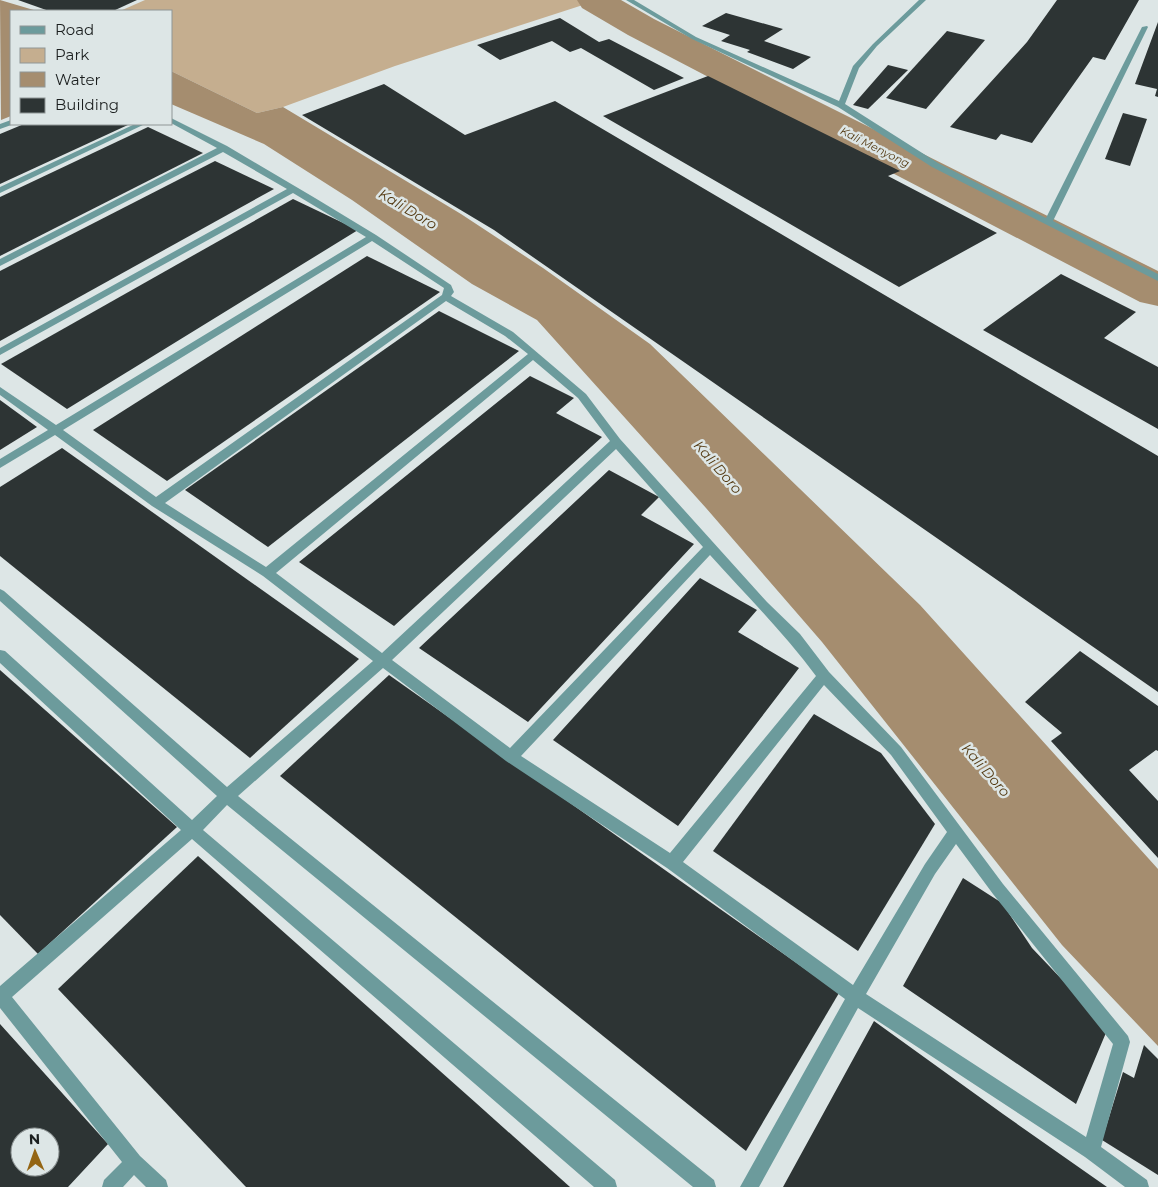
<svg xmlns="http://www.w3.org/2000/svg" width="1158" height="1187" viewBox="0 0 1158 1187" font-family="Montserrat,sans-serif">
<style>
.green{fill:#c5ae8f}
.water{fill:#a58d6f}
.lines{fill:none;stroke-linecap:round;stroke-linejoin:round}
.river{fill:#a58d6f;fill-rule:evenodd}
.building{fill:#2d3434;fill-rule:evenodd}
.minor{fill:#6c9b9c;fill-rule:evenodd}
.labels{text-anchor:middle;stroke-width:5;stroke-linejoin:round;paint-order:stroke}
.far-water-label{font-size:11px;font-style:italic;fill:#533911;stroke:#dde6e6}
.water-label{font-size:14px;font-style:italic;fill:#533911;stroke:#dde6e6}
</style>
<rect width="100%" height="100%" fill="#dde6e6"/>
<!-- green -->
<polygon class="green" points="145,0 582,0 586,4 395,66 283,107 257,113 171,71 171,11 120,11"/>
<!-- water -->
<g class="water">
<polygon points="0,0 37,11 11,11 11,116 1,120"/>
<polygon points="171,71 257,113 283,107 461,214 543,268 650,344 920,605 1158,869 1158,1046 1062,945 822,642 706,508 537,320 472,284 352,200 264,144 171,104"/>
</g>
<g class="lines">
<!-- river -->
<polygon class="river" points="577,0 621,0 654,19 777,81 1158,271 1158,306 1140,302 628,35 582,8"/>
</g>
<!-- building -->
<g class="building">
<polygon points="18,0 137,0 113,11 49,11"/>
<polygon points="1057,0 1139,0 1105,60 1093,57 1032,143 1001,134 996,140 950,127 1027,42"/>
<polygon points="726,13 783,29 764,41 811,57 793,69 747,52 750,50 721,41 730,35 702,26"/>
<polygon points="560,18 599,42 609,39 684,78 654,90 581,48 570,52 552,41 500,60 477,45"/>
<polygon points="1158,22 1158,97 1155,96 1157,89 1135,84"/>
<polygon points="947,31 985,40 926,109 886,98"/>
<polygon points="888,65 908,70 868,109 853,105"/>
<polygon points="708,76 900,171 888,176 997,233 899,287 603,116"/>
<polygon points="384,84 465,135 555,101 1158,456 1158,692 494,230 302,115"/>
<polygon points="1123,113 1147,119 1130,166 1105,159"/>
<polygon points="24,124 130,124 0,184 0,134"/>
<polygon points="148,127 203,153 0,256 0,197"/>
<polygon points="215,161 274,189 0,341 0,271"/>
<polygon points="293,199 358,230 67,409 1,364"/>
<polygon points="367,256 440,292 167,481 93,430"/>
<polygon points="1061,274 1136,312 1104,338 1158,367 1158,429 983,330"/>
<polygon points="439,311 519,351 268,547 185,490"/>
<polygon points="530,376 574,398 556,413 602,437 394,626 299,562"/>
<polygon points="0,400 37,427 0,450"/>
<polygon points="62,448 310,624 359,659 250,758 0,556 0,487"/>
<polygon points="609,470 659,497 641,515 694,544 528,722 419,648"/>
<polygon points="700,578 757,610 738,632 799,668 678,826 553,740"/>
<polygon points="1080,651 1158,706 1158,751 1156,750 1129,770 1158,801 1158,858 1051,741 1062,733 1025,702"/>
<polygon points="0,670 177,827 38,954 0,915"/>
<polygon points="389,675 839,993 746,1151 280,776"/>
<polygon points="814,714 881,753 935,824 858,951 713,851"/>
<polygon points="198,856 476,1103 570,1187 246,1187 58,989"/>
<polygon points="963,878 1002,903 1032,948 1108,1028 1076,1104 903,986"/>
<polygon points="874,1021 1003,1114 1107,1187 783,1187"/>
<path d="M0,1024l108,120 -40,43h-68zM20,1137h30v30h-30z"/>
<polygon points="1144,1045 1158,1059 1158,1175 1102,1140 1123,1072 1134,1078"/>
</g>
<g class="lines">
<!-- minor -->
<g class="minor">
<polygon points="626,0 634,0 696,37 839,101 853,66 873,44 919,0 926,0 877,46 859,68 845,104 938,163 1046,218 1142,27 1147,26 1148,27 1053,221 1158,274 1158,281 932,167 838,107 692,39"/>
<path d="M171,118l56,28 88,52 61,37 75,50 3,7 -3,4 62,36 73,62 34,45 147,163 33,32 29,38 72,75 102,137 125,152 2,6 -29,105 46,33 2,7h-24l-40,-30 -227,-149 -99,179h-19l105,-188 -178,-131 -161,-107 -123,-93 -145,128 476,384 2,7h-23l-466,-382 -24,25 412,350 2,7h-23l-402,-348 -180,158 128,159 26,24 2,7h-22l-12,-12 -11,12h-21l2,-7 18,-18 -122,-154v-22l181,-156 -181,-167v-13l5,1 187,169 25,-24 -217,-195v-12l4,2 223,196 146,-126 -110,-85 -111,-70 -97,-71 -55,33v-9l48,-29 -48,-35v-8l56,38 310,-188 -73,-44 -293,162v-7l287,-159 -64,-37 -223,114v-7l217,-111 -46,-25zM372,241l72,47 -2,7 -286,202 -93,-67zM446,301l59,35 23,18 -262,213 -101,-64zM533,360l45,38 32,43 -228,212 -106,-80zM616,449l87,98 -193,201 -118,-88zM710,555c36,40 74,78 106,121l-146,177 -149,-97zM824,685l67,70 56,77 -22,32 -72,121 -170,-123zM956,844l37,50 120,150 -27,93 -220,-143 69,-120z"/>
<polygon points="11,120 11,124 14,124 0,129 0,124"/>
<polygon points="135,124 145,124 0,193 0,187"/>
</g>
</g>
<g class="labels">
<!-- far-water labels -->
<g class="far-water-label">
<text transform="translate(875 147) rotate(27)" y="4">Kali Menyong</text>
</g>
<!-- water labels -->
<g class="water-label">
<text transform="translate(408 209) rotate(31)" y="5">Kali Doro</text>
<text transform="translate(718 467) rotate(49)" y="5">Kali Doro</text>
<text transform="translate(986 770) rotate(49)" y="5">Kali Doro</text>
</g>
</g>
<!-- legend -->
<rect x="10" y="10" width="162" height="115" fill="#dde6e6" stroke="#8f9696"/>
<rect x="20" y="26" width="25" height="8" fill="#6c9b9c" stroke="#8f9696"/>
<text x="55" y="35" font-size="15" fill="#1b1f1f">Road</text>
<rect x="20" y="48" width="25" height="15" fill="#c5ae8f" stroke="#8f9696"/>
<text x="55" y="60" font-size="15" fill="#1b1f1f">Park</text>
<rect x="20" y="72" width="25" height="15" fill="#a58d6f" stroke="#8f9696"/>
<text x="55" y="85" font-size="15" fill="#1b1f1f">Water</text>
<rect x="20" y="98" width="25" height="15" fill="#2d3434" stroke="#8f9696"/>
<text x="55" y="110" font-size="15" fill="#1b1f1f">Building</text>
<!-- north arrow -->
<g transform="translate(35 1152) rotate(358)"><circle r="24" fill="#dde6e6" stroke="#8f9696"/>
<path d="M0-4L9 19L0 12L-9 19Z" fill="#946514"/>
<text y="-8" font-size="14" font-weight="bold" text-anchor="middle" fill="#1b1f1f">N</text>
</g>
</svg>
